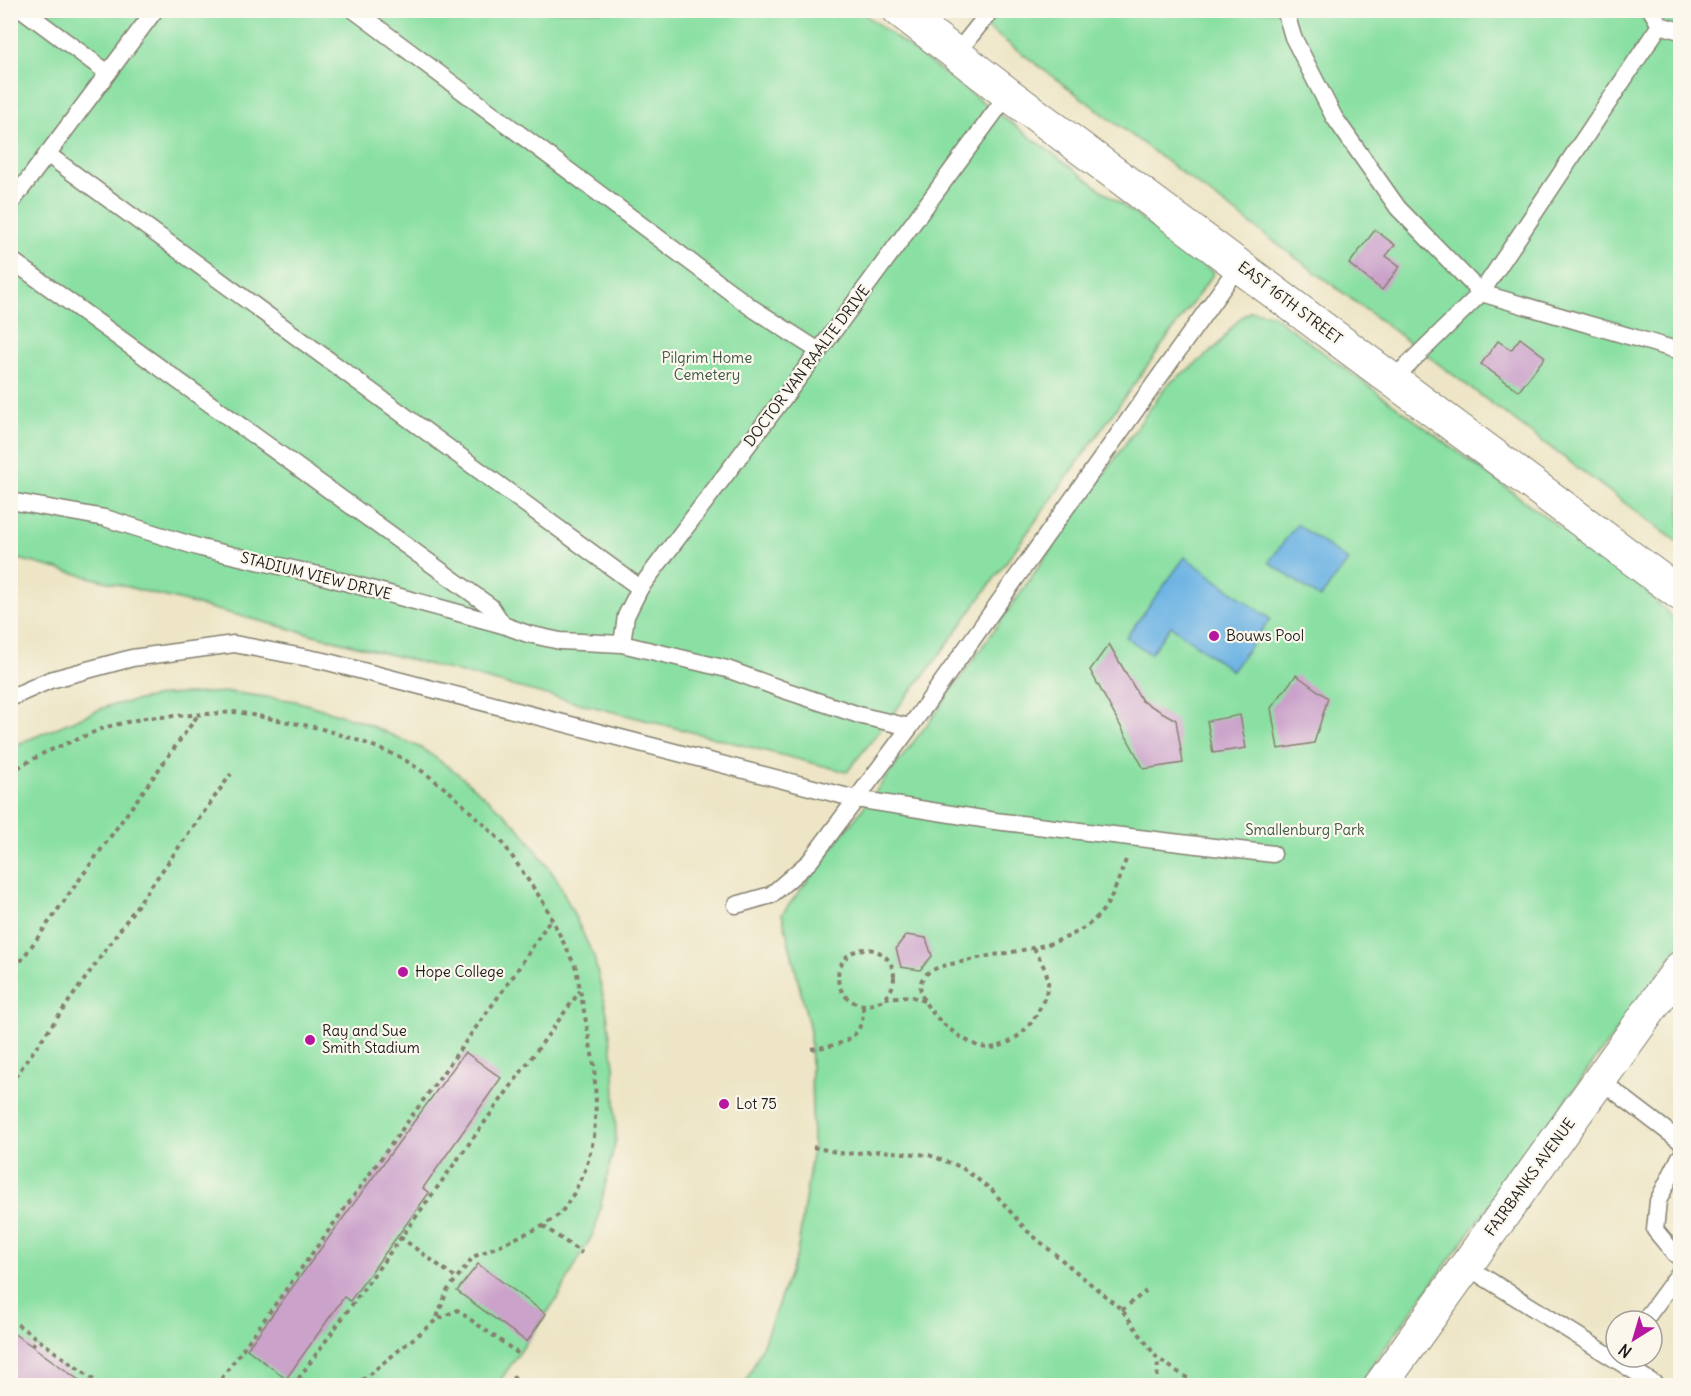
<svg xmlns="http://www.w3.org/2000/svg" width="1691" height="1396" viewBox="0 0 1691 1396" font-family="Delius,sans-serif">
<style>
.green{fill:#8ae0a3;stroke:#537e60;stroke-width:1.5}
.water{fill:#6db4e4;stroke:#446880;stroke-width:1.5}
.building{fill:#cba2ca}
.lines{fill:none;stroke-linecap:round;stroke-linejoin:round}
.service-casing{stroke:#848070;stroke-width:19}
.tertiary-casing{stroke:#848070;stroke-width:35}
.secondary-casing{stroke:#848070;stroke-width:35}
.path{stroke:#848070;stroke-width:4;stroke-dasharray:4.5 4.5;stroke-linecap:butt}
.service{stroke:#fff;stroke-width:16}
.tertiary{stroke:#fff;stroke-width:33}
.secondary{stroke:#fff;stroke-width:33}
.poi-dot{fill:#b5179e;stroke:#fbf7ec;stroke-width:2}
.labels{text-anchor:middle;stroke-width:4.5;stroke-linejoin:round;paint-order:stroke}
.street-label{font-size:15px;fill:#1c1c1c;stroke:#fbf7ec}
.park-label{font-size:15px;fill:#3d5744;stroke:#fbf7ec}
.poi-label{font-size:15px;fill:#1c1c1c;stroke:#fbf7ec;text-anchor:start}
</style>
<rect width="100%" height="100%" fill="#fbf7ec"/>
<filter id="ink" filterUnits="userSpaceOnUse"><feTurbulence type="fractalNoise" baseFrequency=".0167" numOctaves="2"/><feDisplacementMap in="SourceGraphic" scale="12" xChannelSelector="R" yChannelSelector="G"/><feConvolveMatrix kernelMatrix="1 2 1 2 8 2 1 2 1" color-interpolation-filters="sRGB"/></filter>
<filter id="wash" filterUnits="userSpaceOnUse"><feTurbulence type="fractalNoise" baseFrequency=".008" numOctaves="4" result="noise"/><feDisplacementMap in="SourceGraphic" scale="24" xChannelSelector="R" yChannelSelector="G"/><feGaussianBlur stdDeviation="1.35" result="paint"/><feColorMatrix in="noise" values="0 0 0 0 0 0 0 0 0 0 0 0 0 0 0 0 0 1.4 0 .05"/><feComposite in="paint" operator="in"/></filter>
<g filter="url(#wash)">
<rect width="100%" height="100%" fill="#ede5c5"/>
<!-- green -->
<g class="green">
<polygon points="10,11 860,11 1214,273 935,661 847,772 11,557"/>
<polygon points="964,11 1680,11 1680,544 981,23"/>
<path d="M1251,311l20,3 374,276 35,35v319l-322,441 -614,1 18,-39 35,-93 16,-107 -3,-117 -28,-116 153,-200 231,-328c16,-13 34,-24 49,-38 13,-12 19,-29 36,-37z"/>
<polygon points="229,692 296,701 360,721 421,748 456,772 506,815 525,835 558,881 594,957 607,1013 614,1067 616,1139 595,1230 558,1297 497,1385 11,1386 11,747 108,706 165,695"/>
</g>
<!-- water -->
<g class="water">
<polygon points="1297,524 1348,561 1320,598 1269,562"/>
<polygon points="1185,557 1270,619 1232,671 1171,626 1150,654 1126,637"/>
</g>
<g id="blocks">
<!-- building -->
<g class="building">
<polygon points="1375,230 1395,245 1386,256 1400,266 1382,290 1349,264"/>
<polygon points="1520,338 1545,357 1519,391 1481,364 1498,341 1511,350"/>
<polygon points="1109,644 1142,701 1176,720 1183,763 1144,769 1090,670"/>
<polygon points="1296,675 1328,698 1314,743 1278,749 1271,708"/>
<polygon points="1240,715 1246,748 1213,753 1207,721"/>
<polygon points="906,935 926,938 932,956 920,970 901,967 896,948"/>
<polygon points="465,1052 501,1078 423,1188 429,1193 350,1301 344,1297 286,1379 247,1349"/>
<polygon points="478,1264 546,1314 527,1342 457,1291"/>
<polygon points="10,1331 32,1346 87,1386 10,1386"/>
</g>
</g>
</g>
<g filter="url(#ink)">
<use href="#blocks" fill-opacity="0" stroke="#848070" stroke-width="1.5"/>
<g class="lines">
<defs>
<g id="service">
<polyline points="23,10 108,73"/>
<polyline points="354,10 752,308 819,351"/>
<polyline points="1285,10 1293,37 1334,117 1398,208 1481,293 1680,351"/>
<polyline points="1651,10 1660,25 1680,31"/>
<polyline points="956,54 991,10"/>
<polyline points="47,154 640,588"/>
<polyline points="10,204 155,10"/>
<polyline points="10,259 491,607 503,625"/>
<polyline points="1392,380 1481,293 1660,25"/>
<polyline points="10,501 105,518 201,548 319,575 503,625 528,634 560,641 622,644 727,669 784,690 862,716 910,727"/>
<polyline points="622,644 626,616 640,588 819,351 1008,94"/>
<polyline points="10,698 50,680 132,658 234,644 324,661 856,799 995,821 1273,854"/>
<polyline points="736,905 771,895 810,861 910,727 1239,265"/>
<polyline points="1600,1080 1680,1141"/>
<polyline points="1680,1157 1658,1201 1655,1230 1674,1253 1680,1258"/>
<polyline points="1466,1266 1658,1386"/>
<polyline points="1644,1321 1680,1272"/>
</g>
<polyline id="tertiary" points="1380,1386 1680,968"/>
<polyline id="secondary" points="899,10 1008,94 1680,594"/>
</defs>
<!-- service casing -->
<use href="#service" class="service-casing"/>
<!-- tertiary casing -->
<use href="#tertiary" class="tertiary-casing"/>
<!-- secondary casing -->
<use href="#secondary" class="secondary-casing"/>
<!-- path -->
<g class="path">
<polyline points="10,772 44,753 106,727 145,718 237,712 319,728 363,742 400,757 425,773 451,793 503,843 545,905 576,968 594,1065 596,1103 594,1137 586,1168 574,1193 561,1213 543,1226 473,1257 447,1291 436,1320"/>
<path d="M1034,948c5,10 14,24 14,34 1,9 -10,31 -15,38 -10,14 -27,28 -45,28 -22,-1 -74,-41 -67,-66 3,-11 20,-16 30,-18 17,-3 33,-8 49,-10 36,-6 79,-13 103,-44 11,-14 16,-33 23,-50"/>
<circle cx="866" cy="977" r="28"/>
<polyline points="10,976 198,715"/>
<polyline points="885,998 910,996 924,1001"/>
<path d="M811,1049c28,-4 54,-7 52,-44"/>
<polyline points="10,1084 231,774"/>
<polyline points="813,1147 845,1154 880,1151 929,1155 961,1167 992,1190 1026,1230 1122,1310 1157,1358 1199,1386"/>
<polyline points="543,1226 582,1253"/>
<polyline points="400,1237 456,1278"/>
<polyline points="1122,1310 1146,1291"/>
<polyline points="10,1319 102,1386"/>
<polyline points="32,1346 37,1338"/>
<polyline points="216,1386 514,975 552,917"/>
<polyline points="293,1386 580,991"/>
<polyline points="355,1386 436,1320 457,1310 519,1354"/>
<polyline points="507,1386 518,1372"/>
<polyline points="1157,1386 1158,1359"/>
<polyline points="1256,1386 1272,1386"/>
</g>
<!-- service -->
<use href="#service" class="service"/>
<!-- tertiary -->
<use href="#tertiary" class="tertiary"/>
<!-- secondary -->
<use href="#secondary" class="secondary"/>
</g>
</g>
<!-- markers -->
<g class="poi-dot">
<circle cx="1214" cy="636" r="6"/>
<circle cx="403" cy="972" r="6"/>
<circle cx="310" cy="1040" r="6"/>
<circle cx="724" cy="1104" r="6"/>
</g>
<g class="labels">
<!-- street labels -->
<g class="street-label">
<text transform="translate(1290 303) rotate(37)" y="5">EAST 16TH STREET</text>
<text transform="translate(807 366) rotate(-53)" y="5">DOCTOR VAN RAALTE DRIVE</text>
<text transform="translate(316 576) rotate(14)" y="5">STADIUM VIEW DRIVE</text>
<text transform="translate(1530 1177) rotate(-54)" y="5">FAIRBANKS AVENUE</text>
</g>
<!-- park labels -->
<g class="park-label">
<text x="707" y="363">Pilgrim Home<tspan x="707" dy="17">Cemetery</tspan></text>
<text x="1305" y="835">Smallenburg Park</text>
</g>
<!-- poi labels -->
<g class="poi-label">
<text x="1226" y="641">Bouws Pool</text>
<text x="415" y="977">Hope College</text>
<text x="322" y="1036">Ray and Sue<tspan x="322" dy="17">Smith Stadium</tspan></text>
<text x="736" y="1109">Lot 75</text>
</g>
</g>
<!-- margin -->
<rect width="1691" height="1396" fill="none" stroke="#fbf7ec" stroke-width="36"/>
<!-- north arrow -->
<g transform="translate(1634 1339) rotate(217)"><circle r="28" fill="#fbf7ec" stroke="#a29f99" stroke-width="1.5"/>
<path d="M0-4.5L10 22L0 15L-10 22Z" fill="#b5179e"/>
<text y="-9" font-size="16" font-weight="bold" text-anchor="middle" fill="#1c1c1c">N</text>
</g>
</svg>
